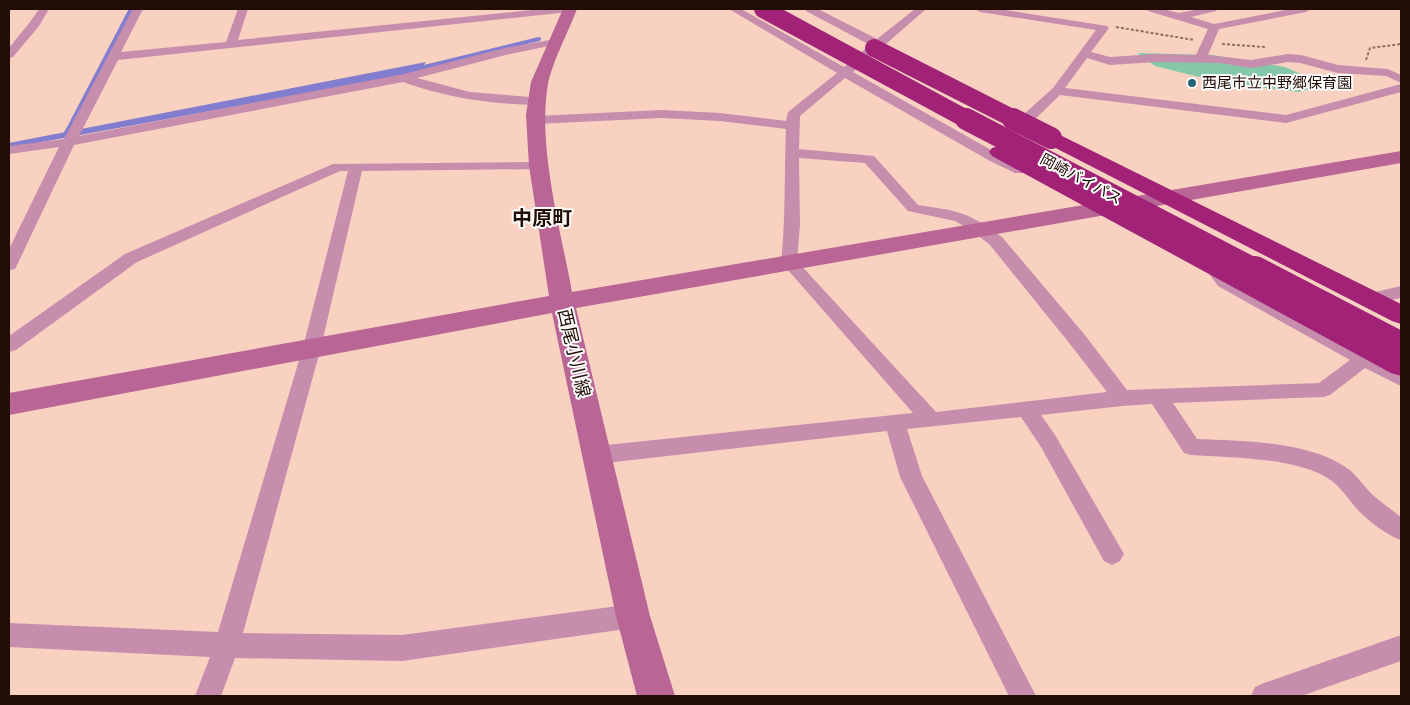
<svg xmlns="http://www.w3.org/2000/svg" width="1410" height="705" viewBox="0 0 1410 705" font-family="'Golos Text','Noto Sans JP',sans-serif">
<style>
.green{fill:#84c7a9}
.water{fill:#827dcf}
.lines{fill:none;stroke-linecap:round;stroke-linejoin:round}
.stream-far1{stroke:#827dcf;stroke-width:4}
.stream{stroke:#827dcf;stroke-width:4.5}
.path{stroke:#8f7164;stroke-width:2;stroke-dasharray:3 2;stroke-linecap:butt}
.street{fill:#c78dad;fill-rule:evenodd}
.secondary{fill:#b96596;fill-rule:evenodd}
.highway{fill:#a12277;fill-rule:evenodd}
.highway-bridge-far2{stroke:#a12277;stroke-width:18}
.highway-bridge-far1{stroke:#a12277;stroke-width:22}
.highway-bridge{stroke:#a12277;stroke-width:28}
.poi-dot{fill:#25647a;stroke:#fcfcfc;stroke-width:2}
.labels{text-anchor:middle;stroke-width:4;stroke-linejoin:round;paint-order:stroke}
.far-poi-label{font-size:15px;fill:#220d04;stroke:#fcfcfc;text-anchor:start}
.far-street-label{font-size:15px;fill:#220d04;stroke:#fcfcfc}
.street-label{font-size:18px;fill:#220d04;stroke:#fcfcfc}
.quarter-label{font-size:20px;font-weight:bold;fill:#220d04;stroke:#fcfcfc}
</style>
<rect width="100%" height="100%" fill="#f8d1c0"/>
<!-- green -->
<polygon class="green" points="1137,53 1212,55 1285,67 1312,79 1315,88 1299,92 1223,83 1155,66"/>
<!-- water -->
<polygon class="water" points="426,62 418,73 9,148 9,143"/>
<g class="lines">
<!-- stream-far1 -->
<g class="stream-far1">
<polyline points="416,69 539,39"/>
<polyline points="73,120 131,9"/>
</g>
<!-- stream -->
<polyline class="stream" points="65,135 74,119"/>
<!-- path -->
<g class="path">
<polyline points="1116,27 1194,40"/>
<polyline points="1222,44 1265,47"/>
<polyline points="1366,60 1370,48 1401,44"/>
</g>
<!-- street -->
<g class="street">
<polygon points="39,9 49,9 39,26 13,57 9,58 9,48 30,22"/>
<path d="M133,9h10l-22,43 105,-10 12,-33h10l-10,31 303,-31h33l-5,3 -451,48 -39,76 325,-62 101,-26 50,-9 6,3 -2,2 -53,11 -89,23 53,14 72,6 1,3 -6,4c-46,-1 -90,-7 -134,-23l-329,63 -57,120 -2,4 -6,1v-21l50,-102 -50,7v-8l55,-7z"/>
<path d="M729,9h12l103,58 26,-22 -64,-34 -1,-2h13l59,30 38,-30h11l-40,35 7,5 -2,2 -4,1 -8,-2 -26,22 147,83 25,12 2,3 -2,3h-10l-25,-12 -145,-83 -45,38 -1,33 75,7 44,49 32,5 16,5 16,8 20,14 82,97 43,56 192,-7 31,-23 -132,-74 -11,-15 2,-4c11,-3 14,3 21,11l171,92v16l-36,-18 -35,27 -7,2 -150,6 24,36c46,2 111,2 150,29 10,7 17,19 27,28 8,7 18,14 27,21v23c-15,-5 -35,-21 -46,-33 -7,-9 -14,-19 -23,-26 -32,-24 -101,-23 -141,-26l-7,-2 -32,-49 -30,2 -81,9 14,20 65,112 4,7 -4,7 -8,4 -8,-4 -63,-114 -20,-30 -114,12 15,47 114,220h-27l-109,-219 -13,-46 -290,33 -7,-3 -4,-6 4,-6 7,-3 316,-33 -132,-151c5,-44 3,-89 5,-133l-66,-8 -58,-3 -126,6 -7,-4 7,-4 126,-6 58,3 66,8 2,-9 49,-39zM799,158l66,5 43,48 47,10 16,9 19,15 80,99 37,48 -171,20 -139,-151 3,-36z"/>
<polygon points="975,9 999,9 1107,26 1109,28 1091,52 1110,57 1156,54 1196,55 1208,29 1148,11 1147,9 1163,9 1179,13 1199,9 1217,9 1216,11 1191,17 1214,24 1291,9 1311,9 1306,12 1219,29 1208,55 1251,60 1288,54 1301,55 1338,65 1388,69 1401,75 1401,83 1386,76 1338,73 1300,63 1288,62 1251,68 1220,63 1156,62 1110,65 1087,58 1065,88 1286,115 1401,84 1401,92 1286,123 1060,95 1034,120 1029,121 1022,117 1024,114 1053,88 1096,30 980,12"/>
<polygon points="539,162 544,163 546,166 544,169 362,171 321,347 243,633 402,635 633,604 642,608 645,616 642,624 633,628 402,661 235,658 221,696 195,696 210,657 9,647 9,623 218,632 303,347 348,171 340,171 137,262 16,350 9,352 9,336 125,254 333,164"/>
<polygon points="1401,286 1401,298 1381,302 1375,300 1372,296 1375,292"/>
<polygon points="1401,635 1401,661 1301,696 1251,696 1255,687 1264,683"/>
</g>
<!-- secondary -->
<path class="secondary" d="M563,9h14c-8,21 -25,54 -29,75 -11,61 13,147 24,208l829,-141v12l-825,145 74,308 25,80h-38l-21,-80 -64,-303 -543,102v-22l540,-97 -20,-130 -3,-51 5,-33z"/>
<!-- highway -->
<g class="highway">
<polygon points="1051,132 1058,134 1401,304 1401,324 1392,321 1044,142 1041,138 1044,134"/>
<polygon points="999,146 1006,148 1401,354 1401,376 1391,373 992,156 989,152 992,148"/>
</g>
<!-- highway-bridge-far2 -->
<g class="highway-bridge-far2">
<polyline points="763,9 968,120"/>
<polyline points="874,48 1016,120"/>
</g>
<!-- highway-bridge-far1 -->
<g class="highway-bridge-far1">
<polyline points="966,119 1258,271"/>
<polyline points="1013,119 1051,138"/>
</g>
<!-- highway-bridge -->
<polyline class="highway-bridge" points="1255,270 1401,346"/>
</g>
<!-- markers -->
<circle class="poi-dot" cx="1192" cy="83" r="5"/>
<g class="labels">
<!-- far-poi labels -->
<g class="far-poi-label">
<text x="1202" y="88">西尾市立中野郷保育園</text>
</g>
<!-- far-street labels -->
<g class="far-street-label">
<text transform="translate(1081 179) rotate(28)" y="5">岡崎バイパス</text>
</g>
<!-- street labels -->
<g class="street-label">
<text transform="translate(574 353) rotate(77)" y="6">西尾小川線</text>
</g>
<!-- quarter labels -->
<g class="quarter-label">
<text x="542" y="225">中原町</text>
</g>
</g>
<!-- border -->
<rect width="1410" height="705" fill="none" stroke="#220d04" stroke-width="20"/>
</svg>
